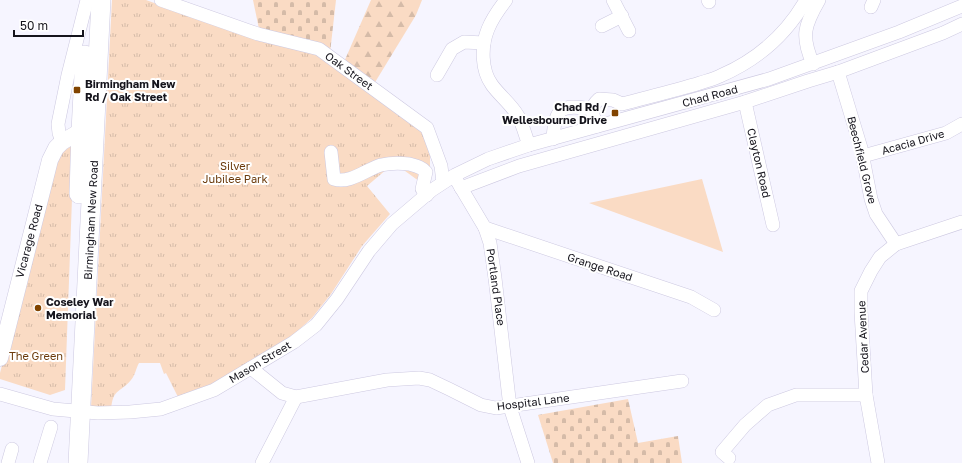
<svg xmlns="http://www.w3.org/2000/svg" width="962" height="463" viewBox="0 0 962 463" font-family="'Golos Text',sans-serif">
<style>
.green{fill:#fadbc4}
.forest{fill:url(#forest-firs)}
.cemetery{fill:url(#cemetery-stones)}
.park{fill:url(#park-tufts)}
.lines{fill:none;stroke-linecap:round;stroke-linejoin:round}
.minor-casing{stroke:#cdc9e1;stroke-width:14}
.major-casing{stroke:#cdc9e1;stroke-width:17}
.highway-casing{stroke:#cdc9e1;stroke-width:20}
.minor{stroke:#fff;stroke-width:13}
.major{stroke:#fff;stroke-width:16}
.highway{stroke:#fff;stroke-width:19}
.poi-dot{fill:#814400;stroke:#fff;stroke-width:1.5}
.labels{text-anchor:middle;stroke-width:4;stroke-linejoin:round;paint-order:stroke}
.street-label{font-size:11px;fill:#15141c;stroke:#fff}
.poi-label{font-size:11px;font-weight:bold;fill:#15141c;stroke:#fff;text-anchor:start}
.park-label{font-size:11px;fill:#6c3c0d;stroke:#fff}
</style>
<defs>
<pattern id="forest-firs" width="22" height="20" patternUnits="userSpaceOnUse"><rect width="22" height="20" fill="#fadbc4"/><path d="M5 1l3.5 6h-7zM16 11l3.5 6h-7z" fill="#d5bba8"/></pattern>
<pattern id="cemetery-stones" width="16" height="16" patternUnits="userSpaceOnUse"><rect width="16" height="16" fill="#fadbc4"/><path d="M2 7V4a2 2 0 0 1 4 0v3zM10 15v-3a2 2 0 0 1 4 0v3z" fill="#d5bba8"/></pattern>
<pattern id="park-tufts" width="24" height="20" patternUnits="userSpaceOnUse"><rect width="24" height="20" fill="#fadbc4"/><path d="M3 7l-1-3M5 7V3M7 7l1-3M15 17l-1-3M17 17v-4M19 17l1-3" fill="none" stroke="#d5bba8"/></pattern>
</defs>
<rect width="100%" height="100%" fill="#f6f5ff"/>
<!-- green -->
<polygon class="green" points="702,179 723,252 589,203"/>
<!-- forest -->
<polygon class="forest" points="371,0 422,0 416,15 374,84 344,62"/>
<!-- cemetery -->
<g class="cemetery">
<polygon points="253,0 336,0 330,53 259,29"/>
<polygon points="628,399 638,443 678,436 682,463 553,463 538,415"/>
</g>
<!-- park -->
<g class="park">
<path d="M112,0h34l113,41 55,11 108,79 8,24v16l-7,13 -29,-21 -27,23 23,28 -28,32 -31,48 -19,24 -20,18 -40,26 -41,24 -33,11 -12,-24 -2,1 -4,-11h-21c-3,5 -4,13 -8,17 -12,14 -18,8 -20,30l-20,-2z"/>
<polygon points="74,144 65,390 50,395 0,379 0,373 58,155"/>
</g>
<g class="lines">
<defs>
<g id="minor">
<polyline points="161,0 258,34 319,49 427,128 441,166 443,182"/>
<path d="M506,0c-7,9 -14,19 -18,29 -7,17 -7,41 4,56 8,11 19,19 26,31 5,9 7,19 11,29"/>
<polyline points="613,0 629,31"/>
<polyline points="708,0 709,2"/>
<polyline points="871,7 874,0"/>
<polyline points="602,26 622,16"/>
<path d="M813,64c-12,-28 -9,-38 6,-64"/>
<polyline points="838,72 861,148 871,199 876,214 896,244"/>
<polyline points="437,75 452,49 464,42 484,43"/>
<polyline points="745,102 773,225"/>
<path d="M597,126c-4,-12 -9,-17 2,-27l14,1 9,4c26,-7 52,-13 78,-21 6,-2 14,-4 20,-7 37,-16 66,-41 86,-76"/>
<path d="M553,139c2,-32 8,-35 39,-30"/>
<polyline points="62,142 59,133 58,124 68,75 87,0"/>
<path d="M331,152l3,27c16,5 33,-10 47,-14 9,-2 20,-2 28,-1 7,2 13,3 17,8l-4,17 5,6"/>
<polyline points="863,156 946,133 962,124"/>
<polyline points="457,181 485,228 490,243 495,278 510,407 528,463"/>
<polyline points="461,188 519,166 745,102 808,81 838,72 943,33 962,24"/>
<polyline points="485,228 691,297 714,310"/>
<polyline points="251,368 282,393 296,397"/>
<polyline points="0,394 53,409 98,413 130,412 161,409 214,390 294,342 316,325 337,299 369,251 392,224 432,190 455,175 488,159 529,145 769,79 899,32 962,6"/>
<polyline points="729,458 722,452 745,425 768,405 796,395 866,395"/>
<polyline points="8,463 12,449"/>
<polyline points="40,463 51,427"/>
<polyline points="262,463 296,397 387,380 419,378 430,380 449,389 481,405 496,408 682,381"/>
<polyline points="878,463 866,395 861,312 861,291 871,271 880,257 896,244 962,222"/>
</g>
<polyline id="major" points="0,358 50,160 56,148 62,142 81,131 91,132"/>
<g id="highway">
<polyline points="79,194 81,131 85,55"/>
<polyline points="78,463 101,0"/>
</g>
</defs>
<!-- minor casing -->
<use href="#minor" class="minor-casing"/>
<!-- major casing -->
<use href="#major" class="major-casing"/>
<!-- highway casing -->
<use href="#highway" class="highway-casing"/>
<!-- minor -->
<use href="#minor" class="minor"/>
<!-- major -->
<use href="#major" class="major"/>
<!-- highway -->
<use href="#highway" class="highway"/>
</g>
<!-- markers -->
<g class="poi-dot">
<rect x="73" y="86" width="8" height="8" rx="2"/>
<rect x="611" y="109" width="8" height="8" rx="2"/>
<circle cx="38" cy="308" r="4"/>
</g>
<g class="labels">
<!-- street labels -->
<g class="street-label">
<text transform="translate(349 71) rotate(36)" y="4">Oak Street</text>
<text transform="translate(710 96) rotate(-15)" y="4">Chad Road</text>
<text transform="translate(913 142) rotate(-16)" y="4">Acacia Drive</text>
<text transform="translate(862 160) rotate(76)" y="4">Beechfield Grove</text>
<text transform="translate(759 163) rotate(77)" y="4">Clayton Road</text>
<text transform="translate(91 220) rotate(-87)" y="4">Birmingham New Road</text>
<text transform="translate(29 241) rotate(-75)" y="4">Vicarage Road</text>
<text transform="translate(600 267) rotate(18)" y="4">Grange Road</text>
<text transform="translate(496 287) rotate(82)" y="4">Portland Place</text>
<text transform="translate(863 337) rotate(-93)" y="4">Cedar Avenue</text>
<text transform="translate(260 362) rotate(-31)" y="4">Mason Street</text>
<text transform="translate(533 402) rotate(-7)" y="4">Hospital Lane</text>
</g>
<!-- poi labels -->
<g class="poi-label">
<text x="85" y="88">Birmingham New<tspan x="85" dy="13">Rd / Oak Street</tspan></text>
<text x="607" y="111" text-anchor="end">Chad Rd /<tspan x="607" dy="13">Wellesbourne Drive</tspan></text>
<text x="46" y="306">Coseley War<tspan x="46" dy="13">Memorial</tspan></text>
</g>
<!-- park labels -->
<g class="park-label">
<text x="235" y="170">Silver<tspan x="235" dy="13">Jubilee Park</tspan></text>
<text x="36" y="360">The Green</text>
</g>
</g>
<!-- scale -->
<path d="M14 30v6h69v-6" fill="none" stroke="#15141c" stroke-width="2"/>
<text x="20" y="30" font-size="12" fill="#15141c" stroke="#ffffff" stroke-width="3" paint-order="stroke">50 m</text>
</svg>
